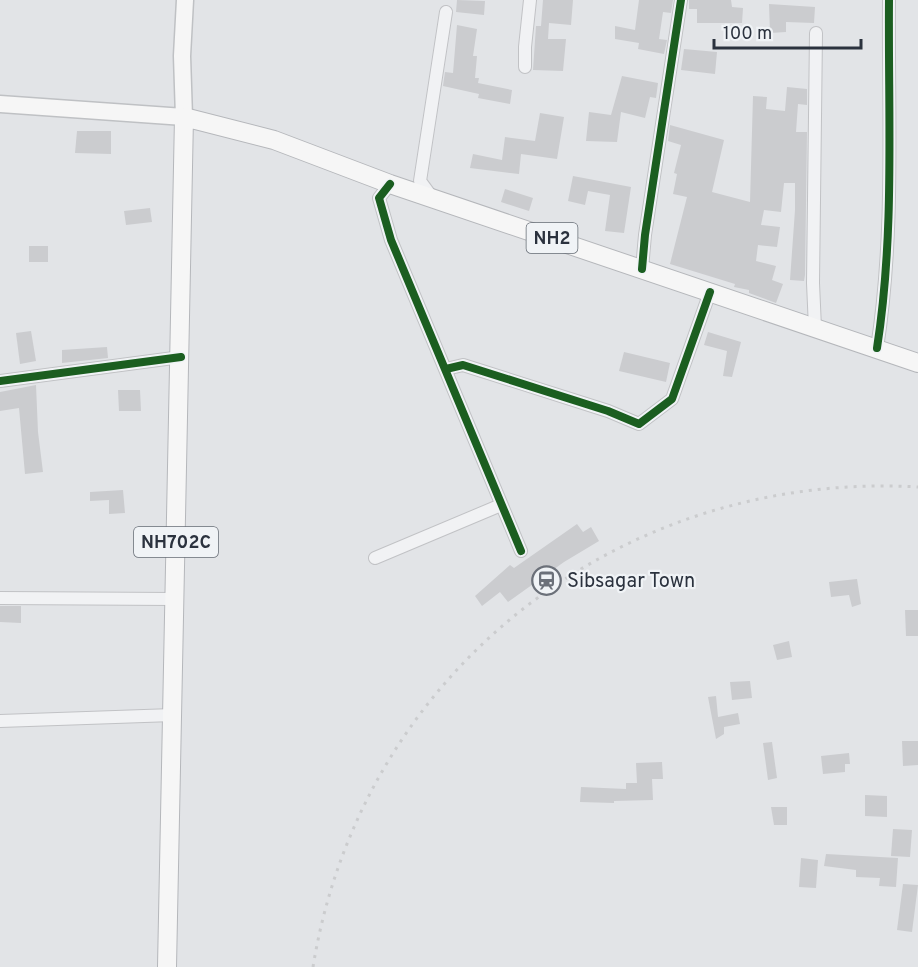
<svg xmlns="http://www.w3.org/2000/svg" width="918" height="967" viewBox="0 0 918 967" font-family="Overpass,sans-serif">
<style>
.building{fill:#cbcccf}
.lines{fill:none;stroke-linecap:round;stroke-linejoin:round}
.minor-casing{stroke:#c1c2c5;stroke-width:14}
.major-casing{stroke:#bfc1c4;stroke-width:19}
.highway-casing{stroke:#b5b7bb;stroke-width:20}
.minor{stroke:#f1f2f4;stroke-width:12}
.major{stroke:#f6f6f6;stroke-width:16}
.highway{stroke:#f6f6f6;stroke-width:18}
.rail{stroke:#cbccce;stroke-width:3;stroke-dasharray:3 6;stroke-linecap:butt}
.cycleway-casing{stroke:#f0f3f6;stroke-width:11}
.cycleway{stroke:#1b5e20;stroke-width:8}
.labels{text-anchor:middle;stroke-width:4.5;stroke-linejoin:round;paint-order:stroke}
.shield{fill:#f0f3f6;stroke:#666c75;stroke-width:1.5}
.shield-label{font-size:18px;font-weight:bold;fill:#2b323e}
.poi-label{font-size:20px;fill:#2b323e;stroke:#f0f3f6;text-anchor:start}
</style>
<rect width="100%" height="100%" fill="#e2e4e7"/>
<!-- building -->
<g class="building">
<polygon points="457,0 485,1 484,15 456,12"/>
<polygon points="543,0 573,0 571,25 549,23 548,39 566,39 563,71 533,70 536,26 541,26"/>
<polygon points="639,0 673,0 671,13 663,12 659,39 667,40 664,54 638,49 639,43 615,39 615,26 635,30"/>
<polygon points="689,0 731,0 732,7 743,8 742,23 697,23 697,9 689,9"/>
<polygon points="769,4 815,7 814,23 786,22 786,32 770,33"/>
<polygon points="457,25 477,29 473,56 477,56 475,78 479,78 478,83 512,90 510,104 478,98 479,94 443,86 445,72 453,73"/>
<polygon points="684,49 717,52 715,74 681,70"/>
<polygon points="622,76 658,83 656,98 650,97 645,118 621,112 617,142 586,141 589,112 611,115"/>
<polygon points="787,87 807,89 807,105 798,104 796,132 807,132 805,275 804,281 790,280 795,210 795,183 784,183 781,212 764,210 761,225 780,227 777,247 758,245 756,261 776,266 772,280 783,284 776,303 749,293 749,290 734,287 735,284 670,264 687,197 673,194 677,174 674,173 681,145 668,141 670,125 724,140 712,192 750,202 753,96 767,97 766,109 785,111"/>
<polygon points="540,113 564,117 557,159 521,154 519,174 470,168 473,154 502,160 505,137 535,141"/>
<polygon points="77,131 111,131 111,154 75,153"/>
<polygon points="573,176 631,187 624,233 605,231 610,195 588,191 585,205 568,201"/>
<polygon points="505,189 533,198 529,211 501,202"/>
<polygon points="150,208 152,222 126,225 124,211"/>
<rect x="29" y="246" width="19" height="16"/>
<polygon points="31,331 36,361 20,364 16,333"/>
<polygon points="708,332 741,342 732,377 723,376 727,351 704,345"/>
<polygon points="107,347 108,358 62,363 62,350"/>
<polygon points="624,352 670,363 666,382 619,371"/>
<polygon points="36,385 38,432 43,472 25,474 19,408 0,411 0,392"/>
<polygon points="118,390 140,390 141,411 119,411"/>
<polygon points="123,490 125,513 109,514 109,500 90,501 90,492"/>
<polygon points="577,524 583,532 591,527 599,541 564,562 508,602 500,592 482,606 475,596 510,565 514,568"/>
<polygon points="857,579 861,604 852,607 849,595 831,597 829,582"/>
<polygon points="0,606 21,606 21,623 0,622"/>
<polygon points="905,610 918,610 918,636 906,636"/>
<polygon points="789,641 792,657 777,660 773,645"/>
<polygon points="750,681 752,698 732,700 730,682"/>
<polygon points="716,696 718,717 738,713 740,724 724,727 724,734 716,739 708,697"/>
<polygon points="902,741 918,741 918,765 903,766"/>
<polygon points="772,742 777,778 768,780 763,743"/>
<polygon points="849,753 850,764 845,764 845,772 823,774 821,756"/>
<polygon points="662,762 663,779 652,779 653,800 614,801 614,803 580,802 581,787 626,789 626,783 637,783 636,763"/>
<polygon points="865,795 887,796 887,817 865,816"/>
<polygon points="771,807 787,807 787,825 774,825"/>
<polygon points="893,829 912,830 910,857 891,856"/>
<polygon points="826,854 898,858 896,887 879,886 880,878 856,877 856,870 824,866"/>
<polygon points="801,858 818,860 816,888 799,887"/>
<polygon points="903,884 918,885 912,932 897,930"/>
</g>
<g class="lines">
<defs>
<g id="minor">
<polyline points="525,67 525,47 530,0"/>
<polyline points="390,184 379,198 391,240 521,551"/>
<polyline points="431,196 420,181 446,12"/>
<polyline points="642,269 645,235 681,0"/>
<polyline points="815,328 813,283 816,33"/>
<path d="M877,348c18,-115 11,-232 12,-348"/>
<polyline points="446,369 463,365 608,411 639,424 672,399 710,292"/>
<polyline points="0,381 181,357"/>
<polyline points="375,558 501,505"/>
<polyline points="0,598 174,599"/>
<polyline points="0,721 173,715"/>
</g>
<polyline id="major" points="0,104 184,117 182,56 185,0"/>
<polyline id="highway" points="167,967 184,117 274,140 390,184 918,363"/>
</defs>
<!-- minor casing -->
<use href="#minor" class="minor-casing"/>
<!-- major casing -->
<use href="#major" class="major-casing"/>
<!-- highway casing -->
<use href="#highway" class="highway-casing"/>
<!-- minor -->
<use href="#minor" class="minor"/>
<!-- major -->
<use href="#major" class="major"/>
<!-- highway -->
<use href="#highway" class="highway"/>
<!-- rail -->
<path class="rail" d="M313,967c48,-296 308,-497 605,-480"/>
<defs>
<g id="cycleway">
<polyline points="390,184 379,198 391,240 521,551"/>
<polyline points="642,269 645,235 681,0"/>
<path d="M877,348c18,-115 11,-232 12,-348"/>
<polyline points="446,369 463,365 608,411 639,424 672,399 710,292"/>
<polyline points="0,381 181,357"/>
</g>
</defs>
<!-- cycleway casing -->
<use href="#cycleway" class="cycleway-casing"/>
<!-- cycleway -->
<use href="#cycleway" class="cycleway"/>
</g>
<!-- icons -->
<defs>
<symbol id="station-ring" viewBox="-11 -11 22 22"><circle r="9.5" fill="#f0f3f6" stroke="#6b7079" stroke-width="1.5"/><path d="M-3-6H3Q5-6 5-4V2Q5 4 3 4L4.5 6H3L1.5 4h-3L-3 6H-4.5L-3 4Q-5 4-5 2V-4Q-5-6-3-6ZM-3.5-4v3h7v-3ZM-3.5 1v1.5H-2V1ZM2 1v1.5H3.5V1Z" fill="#6b7079"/></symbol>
</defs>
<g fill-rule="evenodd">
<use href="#station-ring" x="530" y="564" width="33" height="33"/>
</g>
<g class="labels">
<!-- shield labels -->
<g class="shield">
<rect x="526.5" y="223" width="51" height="30" rx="4.5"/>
<rect x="134" y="527" width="84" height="30" rx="4.5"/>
</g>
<g class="shield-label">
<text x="552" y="244">NH2</text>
<text x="176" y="548">NH702C</text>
</g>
<!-- poi labels -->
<g class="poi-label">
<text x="567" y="587">Sibsagar Town</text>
</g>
</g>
<!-- scale -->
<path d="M714 39v9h147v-9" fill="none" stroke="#2b323e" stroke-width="3"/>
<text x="723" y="39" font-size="18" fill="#2b323e" stroke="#f0f3f6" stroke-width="4.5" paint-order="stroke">100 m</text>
</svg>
